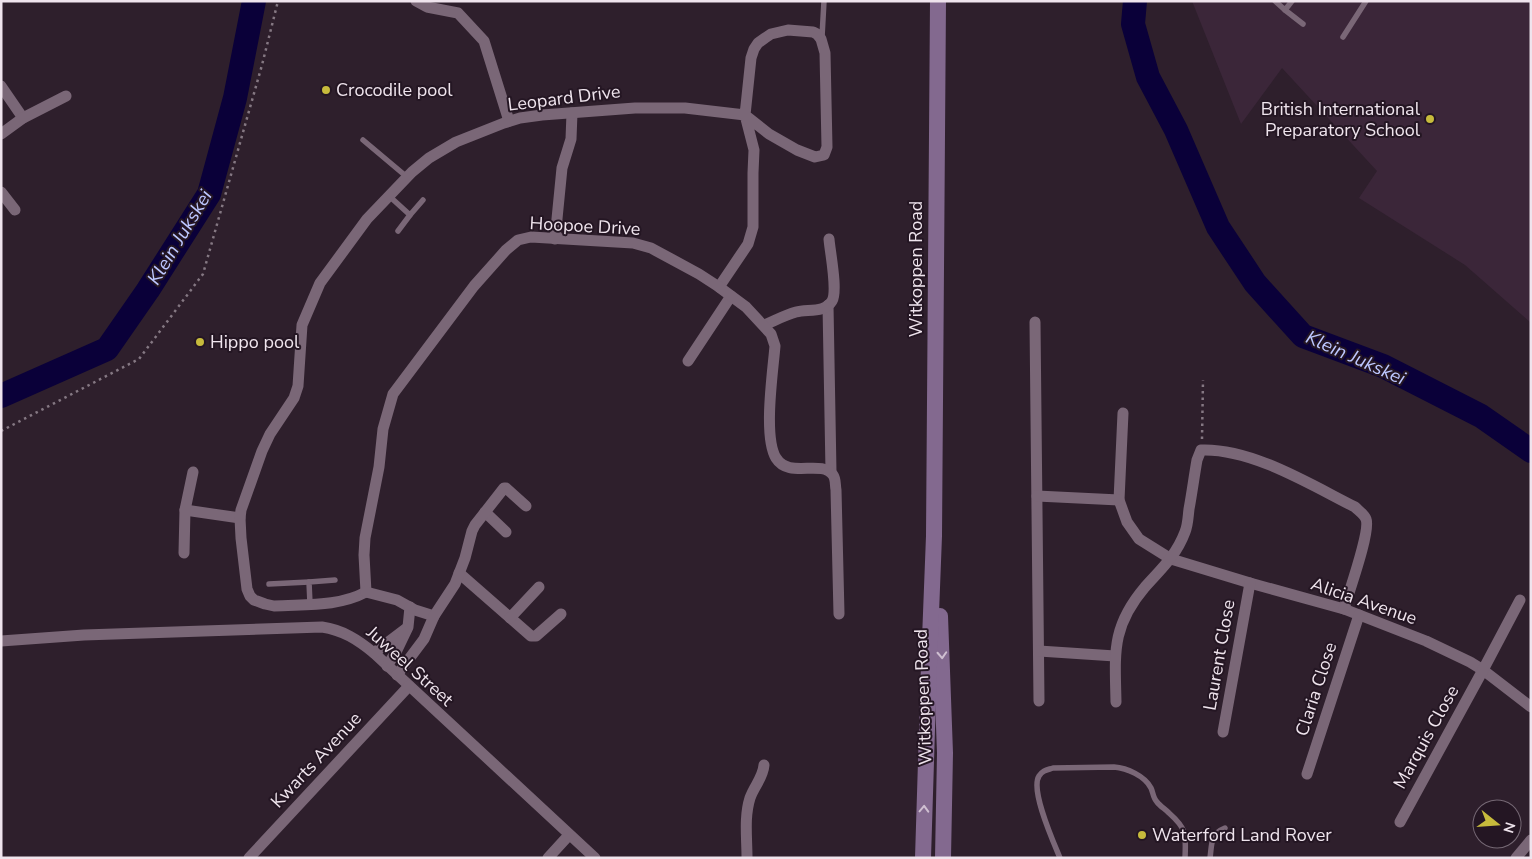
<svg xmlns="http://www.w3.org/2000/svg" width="1532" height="859" viewBox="0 0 1532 859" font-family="'Nunito Sans',sans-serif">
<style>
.built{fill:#3b2639}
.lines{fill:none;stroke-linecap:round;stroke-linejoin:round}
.river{stroke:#0a0039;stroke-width:24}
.path{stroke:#857883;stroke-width:2.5;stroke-dasharray:2.5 4;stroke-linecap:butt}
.service{stroke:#7a6777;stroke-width:5.5}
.minor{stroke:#7a6777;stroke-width:11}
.secondary{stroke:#83698f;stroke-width:16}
.oneway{stroke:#cfbfd1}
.poi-dot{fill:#c7bb3c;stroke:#241623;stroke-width:2}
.labels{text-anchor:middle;stroke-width:4;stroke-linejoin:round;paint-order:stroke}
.poi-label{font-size:18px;fill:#efe4ed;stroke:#241623;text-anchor:start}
.street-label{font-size:18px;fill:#efe4ed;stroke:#241623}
.water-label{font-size:19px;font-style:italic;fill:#bdc7ff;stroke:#241623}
</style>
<rect width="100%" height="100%" fill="#2e1f2c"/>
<!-- built -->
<polygon class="built" points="1192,1 1531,1 1531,323 1465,265 1359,198 1377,171 1282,68 1241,124"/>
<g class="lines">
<!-- river -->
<g class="river">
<polyline points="1135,1 1133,24 1148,77 1176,130 1218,227 1255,283 1303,336 1383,366 1481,416 1531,451"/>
<polyline points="1,396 107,349 148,290 209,194 235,98 254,1"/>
</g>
<!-- path -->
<g class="path">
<polyline points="1,431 139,359 203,274 262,65 278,1"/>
<polyline points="1202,439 1203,380"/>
</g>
<!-- service -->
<g class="service">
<polyline points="1275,1 1285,10 1292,1"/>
<polyline points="1285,10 1303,24"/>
<polyline points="822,37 824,1"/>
<polyline points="1343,37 1366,1"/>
<polyline points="363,140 407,177"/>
<polyline points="388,195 410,215 423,200"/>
<polyline points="398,231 410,215"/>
<polyline points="269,584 309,582"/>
<polyline points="310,604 309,582 335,580"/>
<path d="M1060,858c-7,-17 -30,-68 -21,-82 4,-6 8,-6 14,-8l61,-1c13,1 31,9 37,21 2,4 2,10 6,14 3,4 8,7 12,11 18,16 17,21 16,45"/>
<path d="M1210,858c2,-14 0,-24 15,-30"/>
</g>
<!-- minor -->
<g class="minor">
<polyline points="416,1 427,7 458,13 484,41 509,121"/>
<polyline points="1,86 23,118"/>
<polyline points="1,134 23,118 66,96"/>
<polyline points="1,192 15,210"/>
<polyline points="555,239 562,168 571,139 572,113"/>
<polyline points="828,305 831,472"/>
<polyline points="1035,322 1039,701"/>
<path d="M764,325c10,-4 21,-10 32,-13 12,-3 29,1 36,-11 6,-10 -2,-49 -3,-62"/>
<polyline points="688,361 731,296"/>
<polyline points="1123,413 1119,500 1127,522 1139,539 1171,559 1250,583 1344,609 1426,641 1470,662 1483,670 1531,707"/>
<polyline points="1037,496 1119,500"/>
<polyline points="185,510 240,518"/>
<polyline points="485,512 506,532"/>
<polyline points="184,553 185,510 193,472"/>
<polyline points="459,573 531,636 536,636 561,614"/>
<path d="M366,592c-28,15 -61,12 -92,14l-9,-2 -11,-4 -4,-4 -3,-7 -6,-51 -1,-20 1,-8 21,-59 8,-17 24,-36 4,-12 4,-61 18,-42 47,-64 45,-47 17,-14 27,-16 48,-19 16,-5 22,-3 93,-7h50l60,7 24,19 28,16 18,7 9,-2 3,-8 -2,-94 -4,-14 -4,-5 -4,-2 -25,-2 -17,4 -6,4 -7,5 -4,6 -3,9 -6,57 9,35 -1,23v54l-5,17 -29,43"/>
<path d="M366,592l-2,-37 1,-17 14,-71 4,-38 10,-35 81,-108 32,-36 12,-10 13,-3 102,6 18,5 48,26 20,13 27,20 25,27 4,12c-2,25 -12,91 1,112 13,21 45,1 57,17 3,4 2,10 3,15l3,124"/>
<polyline points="366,592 397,600 415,610 434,616"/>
<polyline points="510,618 539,587"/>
<path d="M1,641l83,-6 238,-8c21,3 36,13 52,26l221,205"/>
<polyline points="1039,651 1115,656"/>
<polyline points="374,653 407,628"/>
<polyline points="387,666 396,652 408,627 410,607"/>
<polyline points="397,675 424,639 434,616 455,584 465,558 472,531 475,525 504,488 506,488 526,506"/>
<path d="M1116,702c-1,-49 -5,-75 29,-115 16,-18 31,-31 40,-55 3,-7 3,-15 4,-23 3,-16 5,-32 8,-49l4,-10c51,-2 110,35 154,57 4,4 9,7 11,12 5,12 -18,75 -22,90"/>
<polyline points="1223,732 1250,583"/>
<polyline points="1307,774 1359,615"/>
<polyline points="1400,822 1483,670 1520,600"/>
<polyline points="249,858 409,686"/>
<polyline points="548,858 569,835"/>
<path d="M747,858c0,-20 -3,-41 3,-60 4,-12 13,-20 14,-33"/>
<polyline points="1516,858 1531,840"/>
</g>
<!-- secondary -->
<g class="secondary">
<polyline points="940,616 945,753 943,858"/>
<polyline points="923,858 929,665 934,536 938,1"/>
</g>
</g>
<!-- one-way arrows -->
<defs><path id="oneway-chevron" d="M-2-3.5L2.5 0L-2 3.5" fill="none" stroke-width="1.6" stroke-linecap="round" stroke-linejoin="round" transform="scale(1.25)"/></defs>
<g class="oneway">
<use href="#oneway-chevron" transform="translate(942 655) rotate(87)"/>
<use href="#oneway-chevron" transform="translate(924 809) rotate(-88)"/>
</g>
<!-- markers -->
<g class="poi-dot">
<circle cx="326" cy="90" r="5"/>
<circle cx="1430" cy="119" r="5"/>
<circle cx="200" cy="342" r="5"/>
<circle cx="1142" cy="835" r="5"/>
</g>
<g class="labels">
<!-- poi labels -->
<g class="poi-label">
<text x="336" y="96">Crocodile pool</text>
<text x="1420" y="115" text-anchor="end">British International<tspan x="1420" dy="21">Preparatory School</tspan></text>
<text x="210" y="348">Hippo pool</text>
<text x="1152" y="841">Waterford Land Rover</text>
</g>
<!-- street labels -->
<g class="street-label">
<text transform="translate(564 98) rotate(-7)" y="6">Leopard Drive</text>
<text transform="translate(585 226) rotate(3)" y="6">Hoopoe Drive</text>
<text transform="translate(916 269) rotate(-90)" y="6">Witkoppen Road</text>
<text transform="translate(1364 601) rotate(19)" y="6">Alicia Avenue</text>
<text transform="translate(1219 655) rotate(-80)" y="6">Laurent Close</text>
<text transform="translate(410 666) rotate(42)" y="6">Juweel Street</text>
<text transform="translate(1316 689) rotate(-72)" y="6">Claria Close</text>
<text transform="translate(923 697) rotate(-92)" y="6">Witkoppen Road</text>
<text transform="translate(1426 737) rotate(-61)" y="6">Marquis Close</text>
<text transform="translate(316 760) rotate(-47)" y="6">Kwarts Avenue</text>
</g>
<!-- water labels -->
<g class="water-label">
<text transform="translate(179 237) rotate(-59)" y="7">Klein Jukskei</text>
<text transform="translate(1356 357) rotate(24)" y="7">Klein Jukskei</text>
</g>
</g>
<!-- border -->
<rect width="1532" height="859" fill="none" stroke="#efe4ed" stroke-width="5"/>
<!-- north arrow -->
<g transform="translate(1497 824) rotate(107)"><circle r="24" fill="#241623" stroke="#756874"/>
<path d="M0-4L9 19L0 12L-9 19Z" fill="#c7bb3c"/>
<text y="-8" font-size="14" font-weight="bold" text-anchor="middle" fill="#efe4ed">N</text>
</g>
</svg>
